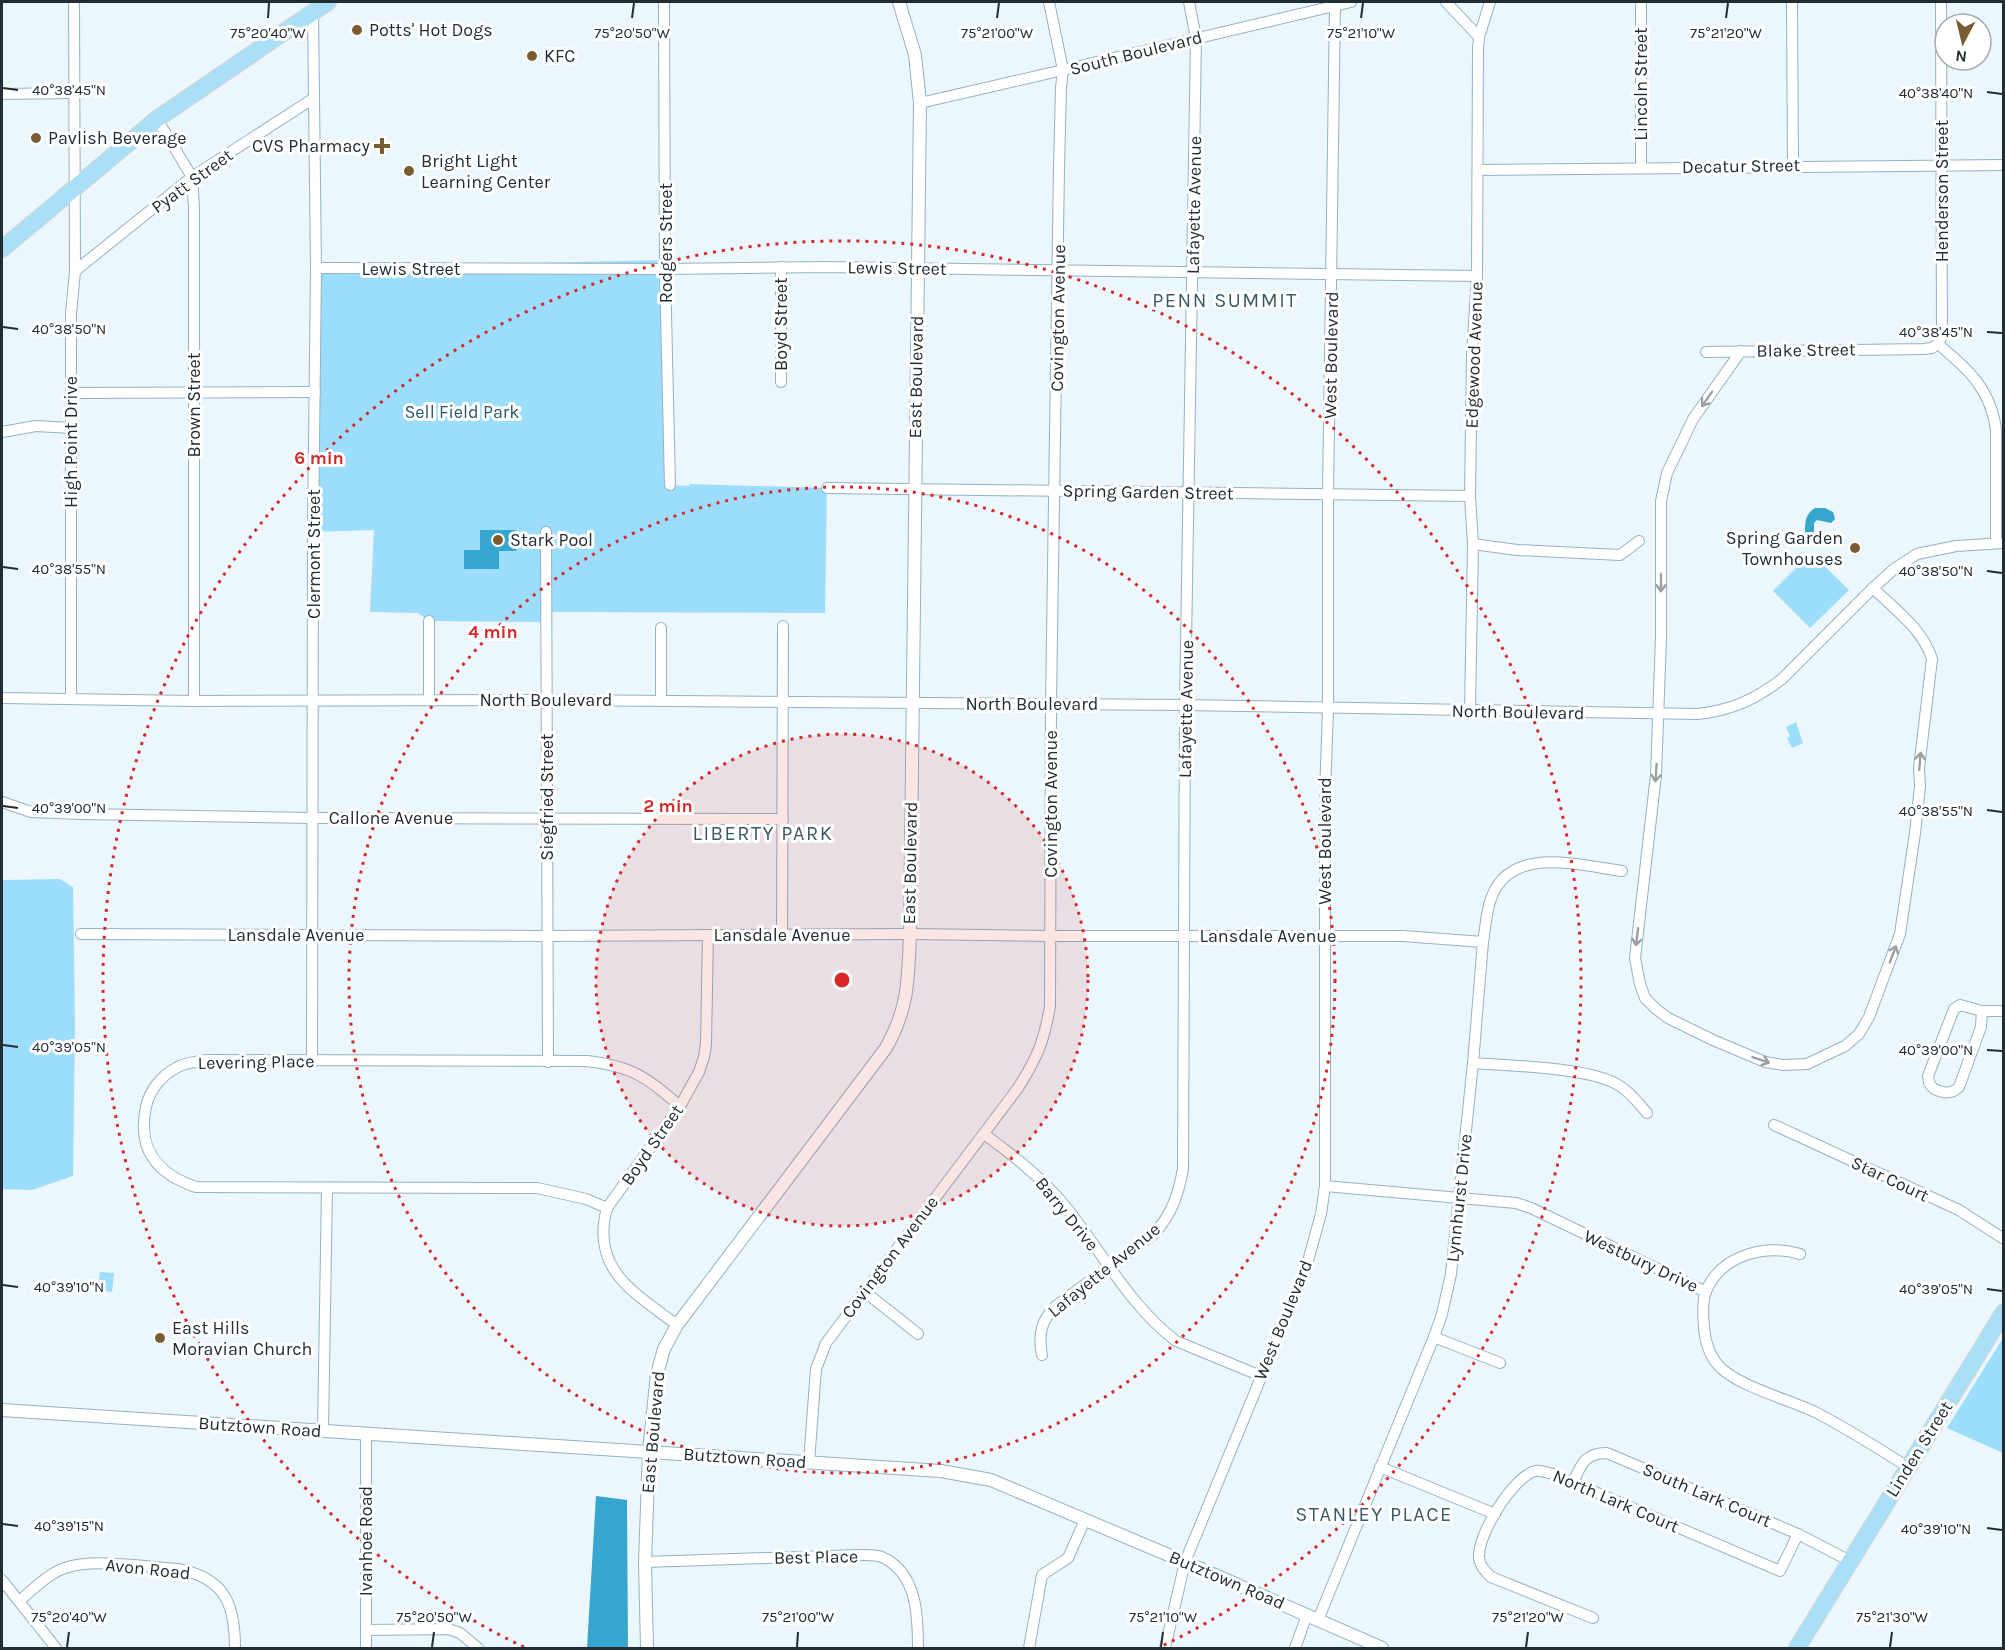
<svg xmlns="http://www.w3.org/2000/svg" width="2005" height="1650" viewBox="0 0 2005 1650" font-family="Karla,sans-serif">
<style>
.green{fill:#9cddfc}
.water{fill:#36a6d1}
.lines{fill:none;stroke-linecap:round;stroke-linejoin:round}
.minor-casing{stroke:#94b2c1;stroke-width:12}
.tertiary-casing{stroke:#94b2c1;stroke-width:14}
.primary-casing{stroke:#d3d5d6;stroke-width:18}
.minor{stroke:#fff;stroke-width:10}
.tertiary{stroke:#fff;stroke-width:12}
.primary{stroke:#a9dff7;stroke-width:16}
.oneway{stroke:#9ba0a3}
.ticks{fill:none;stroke:#212d33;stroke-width:2}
.ring{fill:none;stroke:#d62828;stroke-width:3;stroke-dasharray:3 6}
.poi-dot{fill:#785c2f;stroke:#fff;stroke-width:2}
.labels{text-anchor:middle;stroke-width:6;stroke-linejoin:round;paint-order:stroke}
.poi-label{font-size:18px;fill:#212d33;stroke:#fff;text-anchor:start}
.street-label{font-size:18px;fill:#212d33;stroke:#fff}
.park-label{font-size:18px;fill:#2a576a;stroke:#fff}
.neighbourhood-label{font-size:20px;letter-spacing:1.5px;fill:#3c5865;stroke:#fff}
.ticks-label{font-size:15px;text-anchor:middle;fill:#212d33;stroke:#fff;stroke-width:6;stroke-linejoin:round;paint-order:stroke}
.centre{fill:#d62828;stroke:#fff;stroke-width:3}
.ring-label{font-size:18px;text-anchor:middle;font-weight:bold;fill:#d62828;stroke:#fff;stroke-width:6;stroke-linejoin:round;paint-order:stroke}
</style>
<rect width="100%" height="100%" fill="#ebf7fd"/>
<!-- green -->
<g class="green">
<polygon points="665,260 670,485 689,486 689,484 827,488 825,613 546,612 545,622 429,621 418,613 370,612 374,530 313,532 316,268"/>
<polygon points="1811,553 1849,590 1810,628 1773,591"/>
<polygon points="1796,722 1803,743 1792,748 1787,738 1790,736 1786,727"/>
<polygon points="60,879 73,887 75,1023 73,1176 32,1190 2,1189 2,880"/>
<polygon points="100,1272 114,1273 112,1292 98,1290"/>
<polygon points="2003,1338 2003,1453 1947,1428"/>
</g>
<!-- water -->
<g class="water">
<path d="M1815,508h10l8,4 2,7 -4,4 -14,-3 -3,3v10h-9c0,-11 0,-19 10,-25z"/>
<polygon points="480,530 516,530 516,551 499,551 499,569 464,569 464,550 480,550"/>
<polygon points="596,1496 627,1500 628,1648 587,1648"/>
</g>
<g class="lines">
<defs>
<g id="minor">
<polyline points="664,2 665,269 670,485"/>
<polyline points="1446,2 1479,37"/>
<polyline points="1792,2 1793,166"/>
<polyline points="2,94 73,93"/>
<polyline points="920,103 1063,70 1351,2"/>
<polyline points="157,119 192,177 194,207 194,701"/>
<polyline points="1641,167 1641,2"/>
<polyline points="1478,170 2004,165"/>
<polyline points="316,268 665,269 823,267 1477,276"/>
<polyline points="75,271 192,177 314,98"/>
<polyline points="1938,344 1942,336 1941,2"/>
<path d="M1938,344c30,25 52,44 58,85v114"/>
<path d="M1741,351l-48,68 -26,54 -6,28v137l-5,137 -21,183 5,26 5,14 11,11 12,9 45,22 52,22 18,3 24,-1 38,-18 14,-12 10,-17 31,-83 15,-101 5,-47 -1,-18 13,-109c-9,-30 -38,-50 -59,-71"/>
<polyline points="1706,352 1924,349 1932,348 1938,344"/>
<polyline points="781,382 781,267"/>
<polyline points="72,393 315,392"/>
<polyline points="2,432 36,426 71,428"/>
<polyline points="827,488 1470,496"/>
<polyline points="546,532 548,1062"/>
<polyline points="1473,544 1517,550 1620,555 1639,541"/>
<polyline points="429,621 429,700"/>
<polyline points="661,628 661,701"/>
<path d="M2,698l192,3 352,-1 639,5 513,9c34,-4 56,-14 84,-35l91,-91 21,-19 23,-15 39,-8 48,-3"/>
<polyline points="71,698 71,314 75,271 74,2"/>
<polyline points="1470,711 1473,544 1470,496 1472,355 1477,276 1478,49 1479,37 1490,2"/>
<polyline points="2,802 31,812 80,814 313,818 783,819"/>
<polyline points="81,934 547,936 910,934 1051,936 1403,936 1483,942"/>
<polyline points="782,935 783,626"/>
<path d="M1982,1011l-1,16 -22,60c-8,8 -16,6 -25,2l-5,-6 -1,-7 26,-67 6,-4 22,6h22"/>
<polyline points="312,1060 313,532 316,268 313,12"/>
<path d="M1473,1063c38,3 118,4 147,23 11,7 19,18 27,27"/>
<polyline points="1774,1125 1959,1210 2004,1239"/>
<path d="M984,1134c30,22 58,44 82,73 36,45 63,98 110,134l85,35"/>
<polyline points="1325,1186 1516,1203 1531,1208 1706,1292"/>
<path d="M607,1208l-21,-9 -49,-11 -341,-1c-39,-13 -59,-38 -50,-80 3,-16 15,-31 30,-39 9,-6 20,-6 31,-8l380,1c46,5 60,17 93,45"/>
<path d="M1800,1254c-34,-10 -78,0 -94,37 -4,10 -3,25 -2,36 1,13 5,28 14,38 18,21 73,35 99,48 31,16 61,35 91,54"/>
<polyline points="864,1291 918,1334"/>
<path d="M677,1325c-42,-32 -87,-55 -70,-117l73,-102 19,-34 5,-15 2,-13 2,-109"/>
<polyline points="1434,1337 1500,1363"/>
<path d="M1042,1355c-4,-21 -1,-35 15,-50l97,-71c18,-20 25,-41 29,-66l2,-463 11,-667 -7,-36"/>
<polyline points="323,1431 327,1189"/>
<polyline points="366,1434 366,1648"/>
<path d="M809,1462l7,-93 10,-26 192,-255c19,-30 26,-46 32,-82l1,-303 8,-536 2,-79 2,-18 -14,-68"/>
<polyline points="1380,1467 1495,1514"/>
<path d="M1573,1483c8,-19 12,-30 34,-30l191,81 52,27"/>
<path d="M645,1562l213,-7c7,0 17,-1 24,2 35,16 36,58 36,91"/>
<polyline points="2,1580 56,1648"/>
<path d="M19,1601c14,-11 28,-27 46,-33 28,-10 82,-1 113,1 47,9 57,35 57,79"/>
<path d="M1593,1618l-102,-41c-6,-6 -11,-11 -12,-19 -2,-23 34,-81 56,-87 6,-1 12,2 18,3l227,97 18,-37"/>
<path d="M1318,1620l116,-283 8,-23 9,-40 22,-211 10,-121c2,-12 3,-25 6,-37 16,-62 88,-40 133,-34"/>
<polyline points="366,1630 448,1629 460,1633 478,1648"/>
<polyline points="1029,1648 1042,1575 1068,1558 1085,1520"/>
<polyline points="1165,1648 1185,1562 1306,1268 1321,1214 1325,1186 1325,795 1328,709 1328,494 1335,5"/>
<polyline points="1295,1648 1307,1615"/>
</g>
<g id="tertiary">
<polyline points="2,1410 941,1471 991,1480 1185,1562 1382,1648"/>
<path d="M647,1648l-2,-86 4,-111 8,-77 7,-25 13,-24 209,-277c23,-41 22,-69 24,-114l10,-831 -5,-48 -16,-53"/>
</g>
<g id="primary">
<polyline points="2,249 157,119 328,2"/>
<polyline points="1797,1648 2004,1312"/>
</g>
</defs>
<!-- minor casing -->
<use href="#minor" class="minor-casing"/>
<!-- tertiary casing -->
<use href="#tertiary" class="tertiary-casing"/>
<!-- primary casing -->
<use href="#primary" class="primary-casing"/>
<!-- minor -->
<use href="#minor" class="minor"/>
<!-- tertiary -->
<use href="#tertiary" class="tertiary"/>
<!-- primary -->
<use href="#primary" class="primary"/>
</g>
<!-- one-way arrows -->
<defs><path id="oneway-shaft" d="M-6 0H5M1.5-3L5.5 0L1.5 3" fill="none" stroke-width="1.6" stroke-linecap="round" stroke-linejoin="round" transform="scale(1.5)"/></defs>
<g class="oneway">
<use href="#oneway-shaft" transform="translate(1707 399) rotate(125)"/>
<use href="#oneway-shaft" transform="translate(1661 583) rotate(90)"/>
<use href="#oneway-shaft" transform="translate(1920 761) rotate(-85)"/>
<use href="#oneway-shaft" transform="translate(1656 773) rotate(94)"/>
<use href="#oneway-shaft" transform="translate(1637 937) rotate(97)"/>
<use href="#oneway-shaft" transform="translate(1893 954) rotate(-69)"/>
<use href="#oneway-shaft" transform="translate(1761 1060) rotate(19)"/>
</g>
<!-- ticks -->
<path class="ticks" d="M268,18l1,-15M632,18l2,-15M997,18l2,-15M1361,18l2,-15M1726,18l2,-15M3,88l15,2M1987,92l15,2M3,327l15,2M1987,332l15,1M3,567l15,2M1987,571l15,2M3,806l15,2M1987,810l15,2M3,1045l15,2M1987,1050l15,1M3,1285l15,2M1987,1289l15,2M3,1524l15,2M1987,1528l15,2M67,1647l2,-15M432,1647l2,-15M797,1647l1,-15M1161,1647l2,-15M1526,1647l2,-15M1890,1647l2,-15"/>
<!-- distance rings -->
<circle cx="842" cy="980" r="246" fill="#d62828" fill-opacity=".12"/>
<g class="ring">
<circle cx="842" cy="980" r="246"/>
<circle cx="842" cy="980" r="493"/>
<path d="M524 1647A739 739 0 1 1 1160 1647"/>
</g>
<!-- markers -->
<g class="poi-dot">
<circle cx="357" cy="30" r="6"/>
<circle cx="532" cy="56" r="6"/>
<circle cx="36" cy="138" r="6"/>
<path d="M379 137h6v6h6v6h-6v6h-6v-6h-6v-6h6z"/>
<circle cx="409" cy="171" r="6"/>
<circle cx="498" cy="540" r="6"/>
<circle cx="1855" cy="548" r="6"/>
<circle cx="160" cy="1338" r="6"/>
</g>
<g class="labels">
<!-- poi labels -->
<g class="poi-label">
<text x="369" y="36">Potts' Hot Dogs</text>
<text x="544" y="62">KFC</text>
<text x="48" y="144">Pavlish Beverage</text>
<text x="370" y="152" text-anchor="end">CVS Pharmacy</text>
<text x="421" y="167">Bright Light<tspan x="421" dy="21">Learning Center</tspan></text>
<text x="1843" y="544" text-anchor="end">Spring Garden<tspan x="1843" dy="21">Townhouses</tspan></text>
<text x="510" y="546">Stark Pool</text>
<text x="172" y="1334">East Hills<tspan x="172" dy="21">Moravian Church</tspan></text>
</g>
<!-- street labels -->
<g class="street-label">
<text transform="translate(1136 53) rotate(-14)" y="6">South Boulevard</text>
<text transform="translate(1641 84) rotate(-90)" y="6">Lincoln Street</text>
<text transform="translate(1741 166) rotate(-1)" y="6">Decatur Street</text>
<text transform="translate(192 181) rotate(-36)" y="6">Pyatt Street</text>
<text transform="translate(1942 191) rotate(-90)" y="6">Henderson Street</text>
<text transform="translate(1194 205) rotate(-89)" y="6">Lafayette Avenue</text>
<text transform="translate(666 243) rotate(-90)" y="6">Rodgers Street</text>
<text transform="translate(897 268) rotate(1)" y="6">Lewis Street</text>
<text x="411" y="275">Lewis Street</text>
<text transform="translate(1058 318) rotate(-89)" y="6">Covington Avenue</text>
<text transform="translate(781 324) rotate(-90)" y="6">Boyd Street</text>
<text transform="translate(1806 350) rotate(-1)" y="6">Blake Street</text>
<text transform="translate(1331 355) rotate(-89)" y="6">West Boulevard</text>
<text transform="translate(1474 355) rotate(-88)" y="6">Edgewood Avenue</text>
<text transform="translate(916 377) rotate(-89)" y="6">East Boulevard</text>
<text transform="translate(194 405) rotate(-90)" y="6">Brown Street</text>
<text transform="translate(71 442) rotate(-90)" y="6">High Point Drive</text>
<text transform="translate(1148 492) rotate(1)" y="6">Spring Garden Street</text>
<text transform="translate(314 554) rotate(-90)" y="6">Clermont Street</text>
<text x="546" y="706">North Boulevard</text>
<text x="1032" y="710">North Boulevard</text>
<text transform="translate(1186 709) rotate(-89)" y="6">Lafayette Avenue</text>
<text transform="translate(1518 712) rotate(1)" y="6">North Boulevard</text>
<text transform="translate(547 797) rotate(-90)" y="6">Siegfried Street</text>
<text transform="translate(1051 804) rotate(-90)" y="6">Covington Avenue</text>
<text x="391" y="824">Callone Avenue</text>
<text transform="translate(1325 841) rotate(-90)" y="6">West Boulevard</text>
<text transform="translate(910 863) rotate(-89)" y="6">East Boulevard</text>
<text x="296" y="941">Lansdale Avenue</text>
<text x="782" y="941">Lansdale Avenue</text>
<text x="1268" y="942">Lansdale Avenue</text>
<text transform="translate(256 1062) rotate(-1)" y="6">Levering Place</text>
<text transform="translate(652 1145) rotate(-55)" y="6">Boyd Street</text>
<text transform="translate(1890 1179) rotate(25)" y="6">Star Court</text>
<text transform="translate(1459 1198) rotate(-84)" y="6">Lynnhurst Drive</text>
<text transform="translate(1067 1214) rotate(51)" y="6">Barry Drive</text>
<text transform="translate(890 1257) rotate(-53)" y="6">Covington Avenue</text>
<text transform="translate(1641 1261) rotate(25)" y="6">Westbury Drive</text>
<text transform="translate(1104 1270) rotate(-39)" y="6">Lafayette Avenue</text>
<text transform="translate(1283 1320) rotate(-68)" y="6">West Boulevard</text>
<text transform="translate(260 1427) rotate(4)" y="6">Butztown Road</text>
<text transform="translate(653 1432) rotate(-85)" y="6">East Boulevard</text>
<text transform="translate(1919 1449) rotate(-58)" y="6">Linden Street</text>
<text transform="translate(745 1458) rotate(4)" y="6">Butztown Road</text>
<text transform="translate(1707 1495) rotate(23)" y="6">South Lark Court</text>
<text transform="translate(1616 1501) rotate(23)" y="6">North Lark Court</text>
<text transform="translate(366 1541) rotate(-90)" y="6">Ivanhoe Road</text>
<text transform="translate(816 1557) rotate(-1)" y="6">Best Place</text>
<text transform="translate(148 1569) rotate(6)" y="6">Avon Road</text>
<text transform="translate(1227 1580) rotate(23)" y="6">Butztown Road</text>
</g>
<!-- park labels -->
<g class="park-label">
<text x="462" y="418">Sell Field Park</text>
</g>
<!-- neighbourhood labels -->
<g class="neighbourhood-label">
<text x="1225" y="307">PENN SUMMIT</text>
<text x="763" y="840">LIBERTY PARK</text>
<text x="1374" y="1521">STANLEY PLACE</text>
</g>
</g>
<g class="ticks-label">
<text x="268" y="38">75°20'40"W</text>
<text x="632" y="38">75°20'50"W</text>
<text x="997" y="38">75°21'00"W</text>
<text x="1361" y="38">75°21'10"W</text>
<text x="1726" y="38">75°21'20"W</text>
<text x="69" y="95">40°38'45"N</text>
<text x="1936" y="98">40°38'40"N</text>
<text x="69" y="334">40°38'50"N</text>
<text x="1936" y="337">40°38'45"N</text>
<text x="69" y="574">40°38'55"N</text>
<text x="1936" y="576">40°38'50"N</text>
<text x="69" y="813">40°39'00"N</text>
<text x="1936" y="816">40°38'55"N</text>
<text x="69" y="1052">40°39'05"N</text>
<text x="1936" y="1055">40°39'00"N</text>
<text x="69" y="1292">40°39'10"N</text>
<text x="1936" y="1294">40°39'05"N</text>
<text x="69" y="1531">40°39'15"N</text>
<text x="1936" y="1534">40°39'10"N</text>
<text x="69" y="1622">75°20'40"W</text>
<text x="434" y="1622">75°20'50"W</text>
<text x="798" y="1622">75°21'00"W</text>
<text x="1163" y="1622">75°21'10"W</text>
<text x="1528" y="1622">75°21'20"W</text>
<text x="1892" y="1622">75°21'30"W</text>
</g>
<circle cx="842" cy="980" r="9" class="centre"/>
<g class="ring-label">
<text x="319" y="464">6 min</text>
<text x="493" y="638">4 min</text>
<text x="668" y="812">2 min</text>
</g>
<!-- border -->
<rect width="2005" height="1650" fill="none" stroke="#212d33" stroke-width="6"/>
<!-- north arrow -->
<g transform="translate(1963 42) rotate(187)"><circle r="28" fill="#ffffff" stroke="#a6abad" stroke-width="1.5"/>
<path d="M0-4.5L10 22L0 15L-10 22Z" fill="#785c2f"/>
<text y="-9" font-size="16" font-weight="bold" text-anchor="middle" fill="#212d33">N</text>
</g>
</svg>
